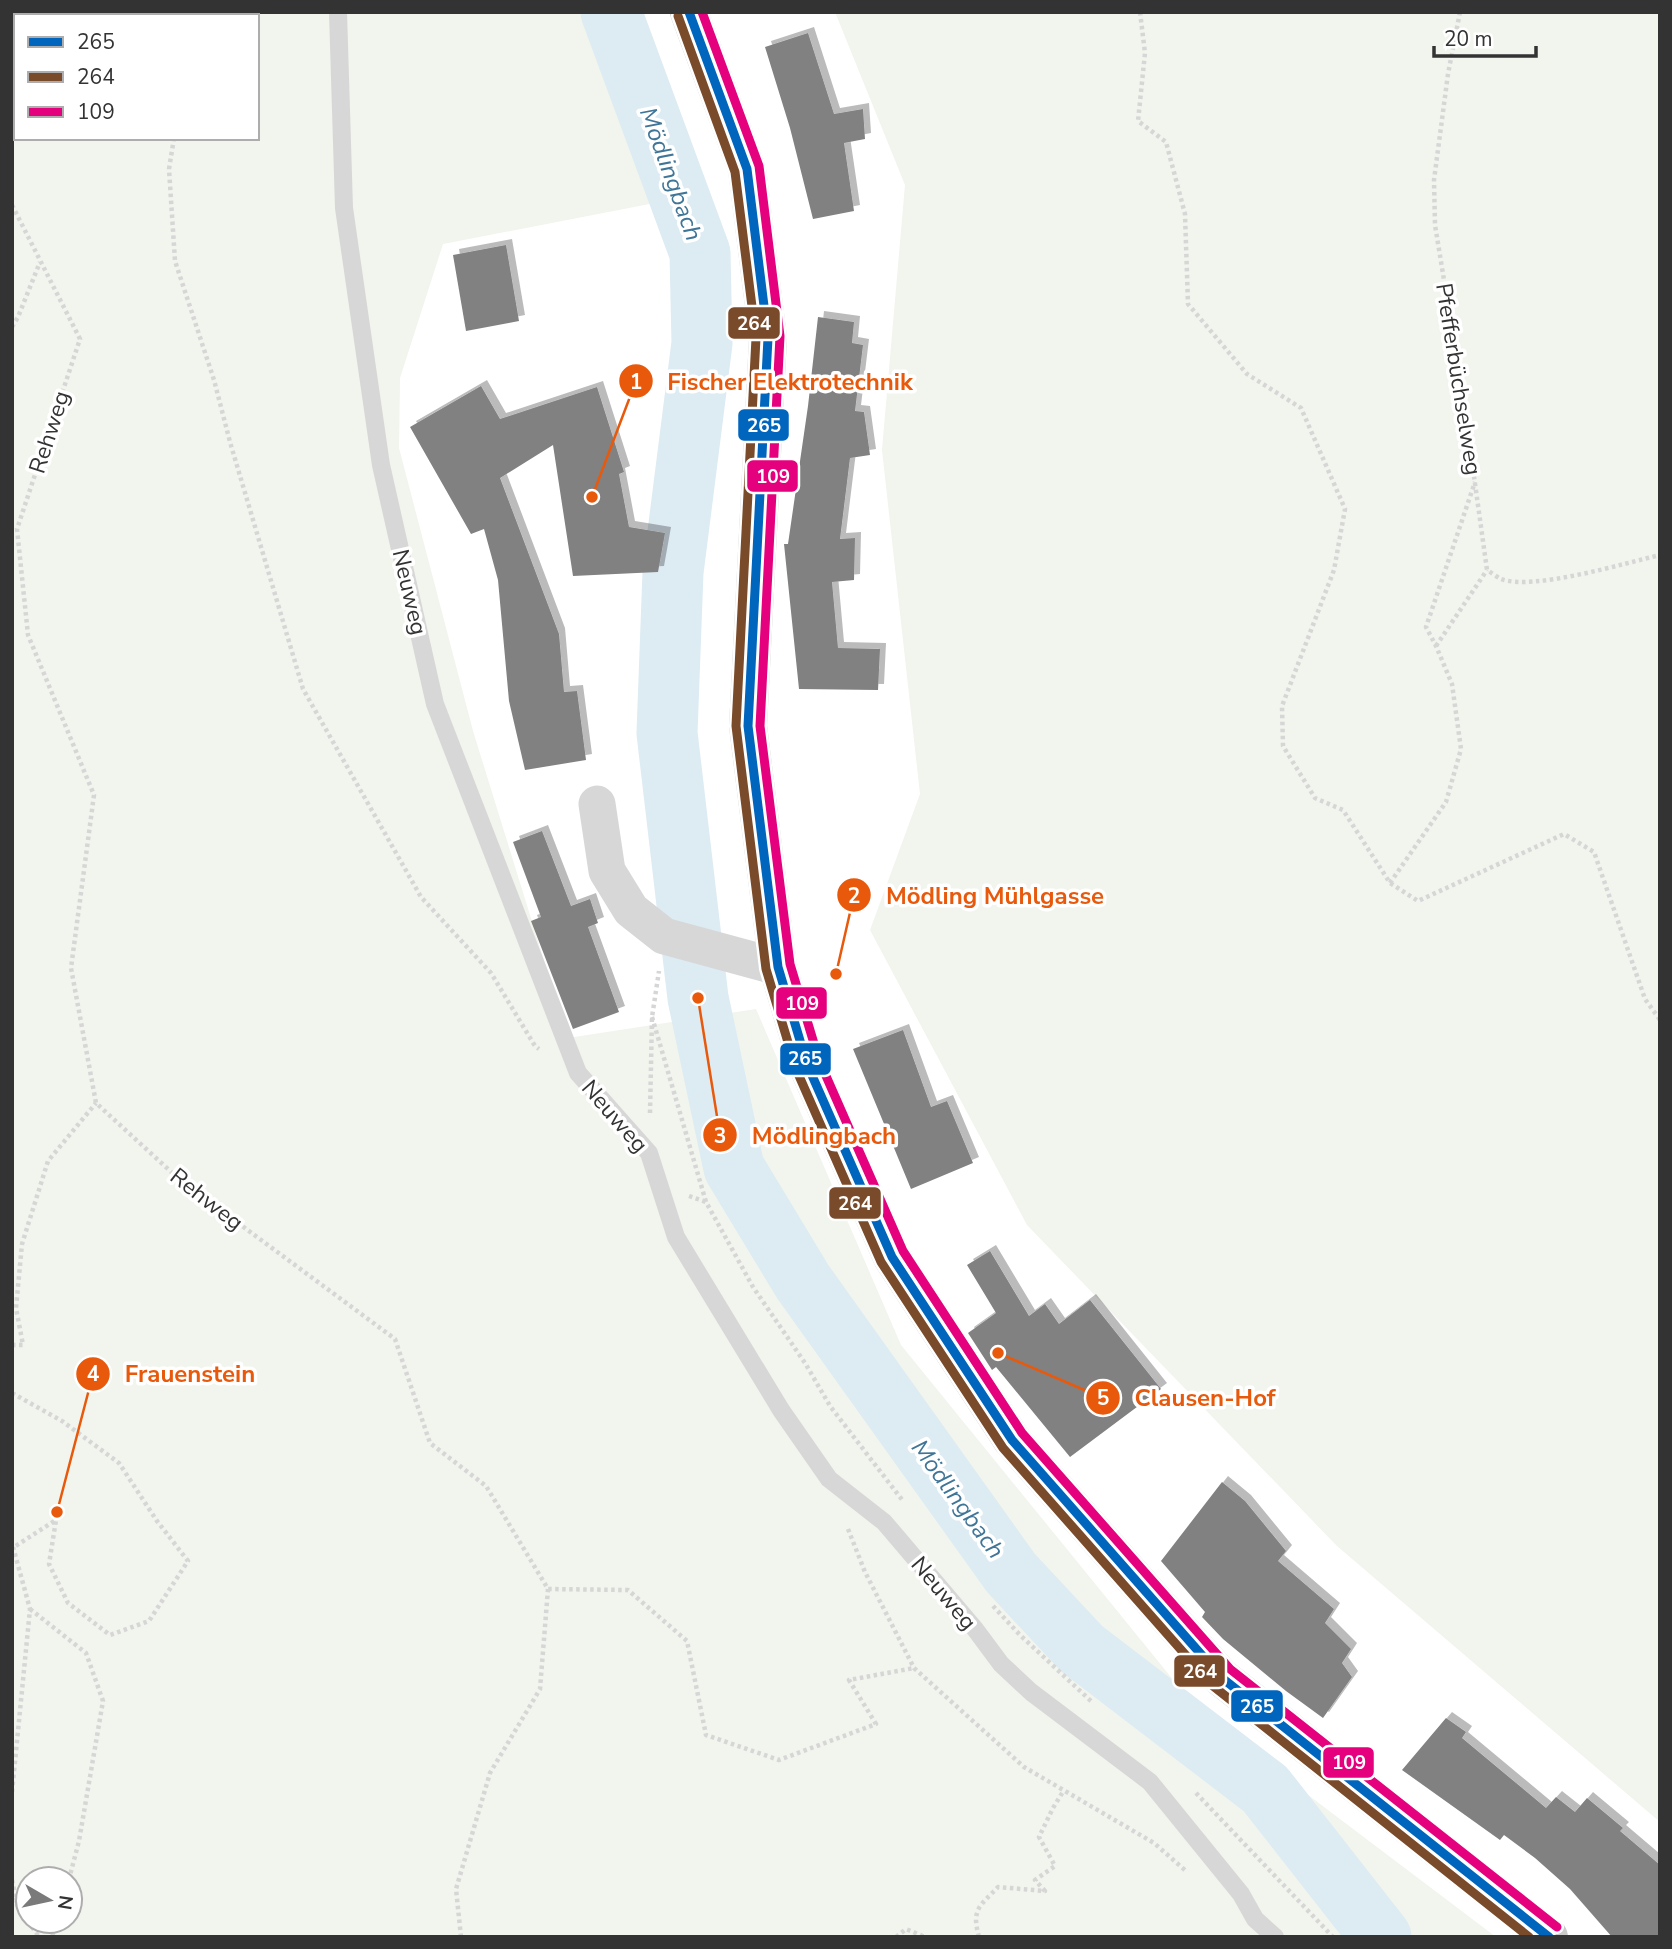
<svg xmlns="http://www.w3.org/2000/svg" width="1672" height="1949" viewBox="0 0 1672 1949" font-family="'Nunito Sans',sans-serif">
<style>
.green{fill:#f1f5ed;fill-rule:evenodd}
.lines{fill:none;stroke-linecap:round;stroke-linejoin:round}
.river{stroke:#ddebf3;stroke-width:61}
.building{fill:#818181;filter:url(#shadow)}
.path{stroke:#d6d6d6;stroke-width:4.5;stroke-dasharray:3.5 3.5;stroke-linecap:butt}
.service{stroke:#d7d7d7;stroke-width:18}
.minor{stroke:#d7d7d7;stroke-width:37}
.primary{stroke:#cacaca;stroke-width:38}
.bus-1-casing{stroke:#fff;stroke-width:14}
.bus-2-casing{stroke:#fff;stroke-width:14}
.bus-3-casing{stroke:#fff;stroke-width:14}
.bus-1{stroke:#0065bd;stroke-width:9}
.bus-2{stroke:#7a4b2a;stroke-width:9}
.bus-3{stroke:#e5007d;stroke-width:9}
.labels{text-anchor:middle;stroke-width:7;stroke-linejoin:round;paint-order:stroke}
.street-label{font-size:23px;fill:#333;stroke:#fff}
.water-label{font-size:24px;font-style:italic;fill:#3f7597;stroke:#fff}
.leader{fill:none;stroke:#e8590c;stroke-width:2.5}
.callout-dot{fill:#e8590c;stroke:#fff;stroke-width:2.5}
.mark-label{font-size:21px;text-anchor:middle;font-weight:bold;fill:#fff}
.callout-label{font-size:24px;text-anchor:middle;font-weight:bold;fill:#e8590c;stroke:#fff;stroke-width:7;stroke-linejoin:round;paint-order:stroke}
.line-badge{stroke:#fff;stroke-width:2.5}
.badge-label{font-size:19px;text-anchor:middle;font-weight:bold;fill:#fff}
</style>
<defs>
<filter id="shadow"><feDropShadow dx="6" dy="-6" stdDeviation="0" flood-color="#0004"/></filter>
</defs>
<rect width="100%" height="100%" fill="#fff"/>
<!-- green -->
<g class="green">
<path d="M12,12h617l77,181 -263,51 -43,134 -1,70 74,283 95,307 188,-29 145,336 300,369 295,223h-1484zM16,16h241v122h-241zM28,1879h42v42h-42z"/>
<polygon points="835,12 1660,12 1660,1822 1337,1546 1027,1225 870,930 920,794 882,450 905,185"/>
</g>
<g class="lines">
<!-- river -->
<polyline class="river" points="611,12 700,253 702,343 673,572 667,733 698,998 734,1168 803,1282 1011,1573 1082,1649 1265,1789 1381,1937"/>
</g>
<!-- building -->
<g class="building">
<polygon points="808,33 834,114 863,109 865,139 844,143 854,211 813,219 790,128 765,47"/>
<polygon points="506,245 519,321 466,331 453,255"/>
<polygon points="818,317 854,322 852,343 863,345 855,411 864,412 870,455 850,458 840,539 855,538 854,580 832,582 838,648 880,649 878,690 799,689 784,544 788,544 808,406"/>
<polygon points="481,386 500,419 597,387 624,472 619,474 629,527 665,533 658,572 573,576 553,445 500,478 559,634 564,692 577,691 586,760 525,770 509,701 498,580 484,529 471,534 410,427"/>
<polygon points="542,831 571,906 590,899 598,923 588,927 619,1012 573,1029 531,921 541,917 513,842"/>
<polygon points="903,1030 931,1107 947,1101 973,1163 911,1189 853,1049"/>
<polygon points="990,1251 1029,1316 1045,1304 1059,1324 1090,1300 1161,1389 1070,1457 996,1367 992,1370 968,1333 996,1313 967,1265"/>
<polygon points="1222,1482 1245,1501 1286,1551 1278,1561 1334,1609 1325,1623 1351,1649 1342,1663 1352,1677 1323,1718 1286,1691 1223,1639 1202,1617 1205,1612 1161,1561"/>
<polygon points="1446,1718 1466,1732 1462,1738 1546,1808 1556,1797 1575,1812 1587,1798 1623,1828 1620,1831 1660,1865 1660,1937 1612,1937 1570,1889 1535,1858 1504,1835 1500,1840 1402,1770"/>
</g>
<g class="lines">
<!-- path -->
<g class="path">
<polyline points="1140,12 1145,53 1138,121 1166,142 1185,214 1188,304 1247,374 1301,408 1345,509 1334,570 1282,706 1283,746 1315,798 1343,810 1390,883 1418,901 1564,834 1594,852 1645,999 1660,1020"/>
<path d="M1460,12l-12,62 -14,106 1,45 27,165 25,180c5,3 10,7 14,9 32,12 124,-16 159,-24"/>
<polyline points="224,16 227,12"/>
<polyline points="174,138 169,169 175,261 214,380 230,442 303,689 421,897 491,973 535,1046 539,1049"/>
<polyline points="12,205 80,339 17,529 28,635 94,795 71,968 96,1103 180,1180 395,1339 430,1443 486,1486 548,1589 628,1590 687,1641 706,1735 779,1760 876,1724 849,1680 914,1668"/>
<polyline points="12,327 18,317 40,262"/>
<polyline points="1436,646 1487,570"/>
<polyline points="1390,883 1446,802 1461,749 1452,684 1436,646 1426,627 1475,482"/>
<polyline points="652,1017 706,1202 753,1287 805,1363 830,1406 903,1501"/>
<polyline points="650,1113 652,1017 659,971"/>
<polyline points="689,1196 706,1202"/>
<polyline points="12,1345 23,1345 16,1308 22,1244 48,1161 96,1103"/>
<polyline points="12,1393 62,1421 119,1463 157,1521 188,1561 149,1621 110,1635 68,1603 49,1564 56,1520 14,1547"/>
<polyline points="848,1529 865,1572 914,1668 1024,1767 1154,1843 1186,1871"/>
<polyline points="993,1606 1020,1635 1092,1702"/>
<polyline points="30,1609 86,1653 103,1701 79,1841 69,1879"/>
<polyline points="12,1792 30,1609 13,1547"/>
<polyline points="1196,1793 1333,1937"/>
<polyline points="12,1880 17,1903"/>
<polyline points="12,1898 28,1920"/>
<polyline points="28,1921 39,1937"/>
<polyline points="52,1937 57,1921"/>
<polyline points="461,1937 456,1889 490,1773 540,1689 548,1589"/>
<polyline points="896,1937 906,1929 925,1937"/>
<path d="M979,1937c-8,-28 1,-31 19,-50l47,4 -10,-11 20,-14 -16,-29 14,-29 11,-18"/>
</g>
<!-- service -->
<polyline class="service" points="338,12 344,208 381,465 435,704 578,1073 649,1153 676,1237 781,1410 829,1479 884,1522 975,1629 1001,1664 1031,1692 1150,1782 1241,1894 1255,1919 1275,1937"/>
<!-- minor -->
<polyline class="minor" points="597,804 607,871 631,910 664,936 778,967"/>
<!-- primary -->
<polyline class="primary" points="689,12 747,169 768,338 748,726 778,967 807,1064 892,1257 1012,1440 1222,1678 1549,1937"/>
<defs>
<polyline id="bus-1" points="689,12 747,169 768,338 748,726 778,967 807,1064 892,1257 1012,1440 1222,1678 1549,1937"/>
<polyline id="bus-2" points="678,16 735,172 756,338 736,726 766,969 796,1069 881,1262 1003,1448 1213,1686 1529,1937"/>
<polyline id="bus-3" points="702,12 759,166 780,336 760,726 790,964 819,1060 903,1251 1022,1433 1230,1669 1557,1927"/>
</defs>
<!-- bus-1 casing -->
<use href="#bus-1" class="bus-1-casing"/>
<!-- bus-2 casing -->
<use href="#bus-2" class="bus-2-casing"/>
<!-- bus-3 casing -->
<use href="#bus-3" class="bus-3-casing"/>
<!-- bus-1 -->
<use href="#bus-1" class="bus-1"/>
<!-- bus-2 -->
<use href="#bus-2" class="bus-2"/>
<!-- bus-3 -->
<use href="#bus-3" class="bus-3"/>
</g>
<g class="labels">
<!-- street labels -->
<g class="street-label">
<text transform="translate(1459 379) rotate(81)" y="8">Pfefferbüchselweg</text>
<text transform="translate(49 432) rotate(-72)" y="8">Rehweg</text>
<text transform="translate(410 592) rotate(77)" y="8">Neuweg</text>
<text transform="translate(615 1116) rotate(49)" y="8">Neuweg</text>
<text transform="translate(207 1199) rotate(38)" y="8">Rehweg</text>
<text transform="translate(944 1593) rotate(50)" y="8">Neuweg</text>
</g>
<!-- water labels -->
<g class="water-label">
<text transform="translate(671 174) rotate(70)" y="8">Mödlingbach</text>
<text transform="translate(958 1499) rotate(54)" y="8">Mödlingbach</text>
</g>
</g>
<!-- callouts -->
<path class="leader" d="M592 497L636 381M836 974L854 895M698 998L720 1135M57 1512L93 1374M998 1353L1103 1398"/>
<g class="callout-dot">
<circle cx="592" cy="497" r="7"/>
<circle cx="836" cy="974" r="7"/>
<circle cx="698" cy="998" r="7"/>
<circle cx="57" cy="1512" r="7"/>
<circle cx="998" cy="1353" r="7"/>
<circle cx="636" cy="381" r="18"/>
<circle cx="854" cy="895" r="18"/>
<circle cx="720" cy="1135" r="18"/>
<circle cx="93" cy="1374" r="18"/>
<circle cx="1103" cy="1398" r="18"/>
</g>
<g class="mark-label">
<text x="636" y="389">1</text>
<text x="854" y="903">2</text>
<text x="720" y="1143">3</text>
<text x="93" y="1381">4</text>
<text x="1103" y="1405">5</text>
</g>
<g class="callout-label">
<text x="790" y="390">Fischer Elektrotechnik</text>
<text x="995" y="904">Mödling Mühlgasse</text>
<text x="824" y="1144">Mödlingbach</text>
<text x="190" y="1382">Frauenstein</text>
<text x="1205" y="1406">Clausen-Hof</text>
</g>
<g class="line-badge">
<rect x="727" y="306" width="54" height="34" rx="7" fill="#7a4b2a"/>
<rect x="737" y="408" width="53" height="34" rx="7" fill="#0065bd"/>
<rect x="746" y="459" width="53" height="34" rx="7" fill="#e5007d"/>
<rect x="775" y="986" width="53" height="34" rx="7" fill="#e5007d"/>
<rect x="779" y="1042" width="53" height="34" rx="7" fill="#0065bd"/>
<rect x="828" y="1186" width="54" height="34" rx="7" fill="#7a4b2a"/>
<rect x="1173" y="1654" width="53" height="34" rx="7" fill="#7a4b2a"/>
<rect x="1230" y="1689" width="54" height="34" rx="7" fill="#0065bd"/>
<rect x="1322" y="1746" width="53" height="33" rx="7" fill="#e5007d"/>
</g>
<g class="badge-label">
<text x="754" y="330">264</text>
<text x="764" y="432">265</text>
<text x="773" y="483">109</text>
<text x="802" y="1010">109</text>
<text x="805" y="1065">265</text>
<text x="855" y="1210">264</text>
<text x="1200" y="1678">264</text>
<text x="1257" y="1713">265</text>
<text x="1349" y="1769">109</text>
</g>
<!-- border -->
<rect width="1672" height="1949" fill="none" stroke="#333333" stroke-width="28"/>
<!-- legend -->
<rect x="14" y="14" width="245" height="126" fill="#ffffff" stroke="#adadad" stroke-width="2"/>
<rect x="28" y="37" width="35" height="10" fill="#0065bd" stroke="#adadad" stroke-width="2"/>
<text x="77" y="49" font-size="21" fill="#333333">265</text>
<rect x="28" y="72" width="35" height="10" fill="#7a4b2a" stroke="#adadad" stroke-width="2"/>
<text x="77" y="84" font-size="21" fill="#333333">264</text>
<rect x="28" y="107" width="35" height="10" fill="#e5007d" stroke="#adadad" stroke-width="2"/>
<text x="77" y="119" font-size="21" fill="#333333">109</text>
<!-- north arrow -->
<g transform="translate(49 1900) rotate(99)"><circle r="33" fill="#ffffff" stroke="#adadad" stroke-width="2"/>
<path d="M0-5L12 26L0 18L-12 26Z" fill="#7a7a7a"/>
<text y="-10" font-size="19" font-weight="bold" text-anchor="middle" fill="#333333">N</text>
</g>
<!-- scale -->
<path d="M1434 46v10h102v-10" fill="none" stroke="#333333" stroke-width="3.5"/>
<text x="1444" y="46" font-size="21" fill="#333333" stroke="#ffffff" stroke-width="5" paint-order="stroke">20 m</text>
</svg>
